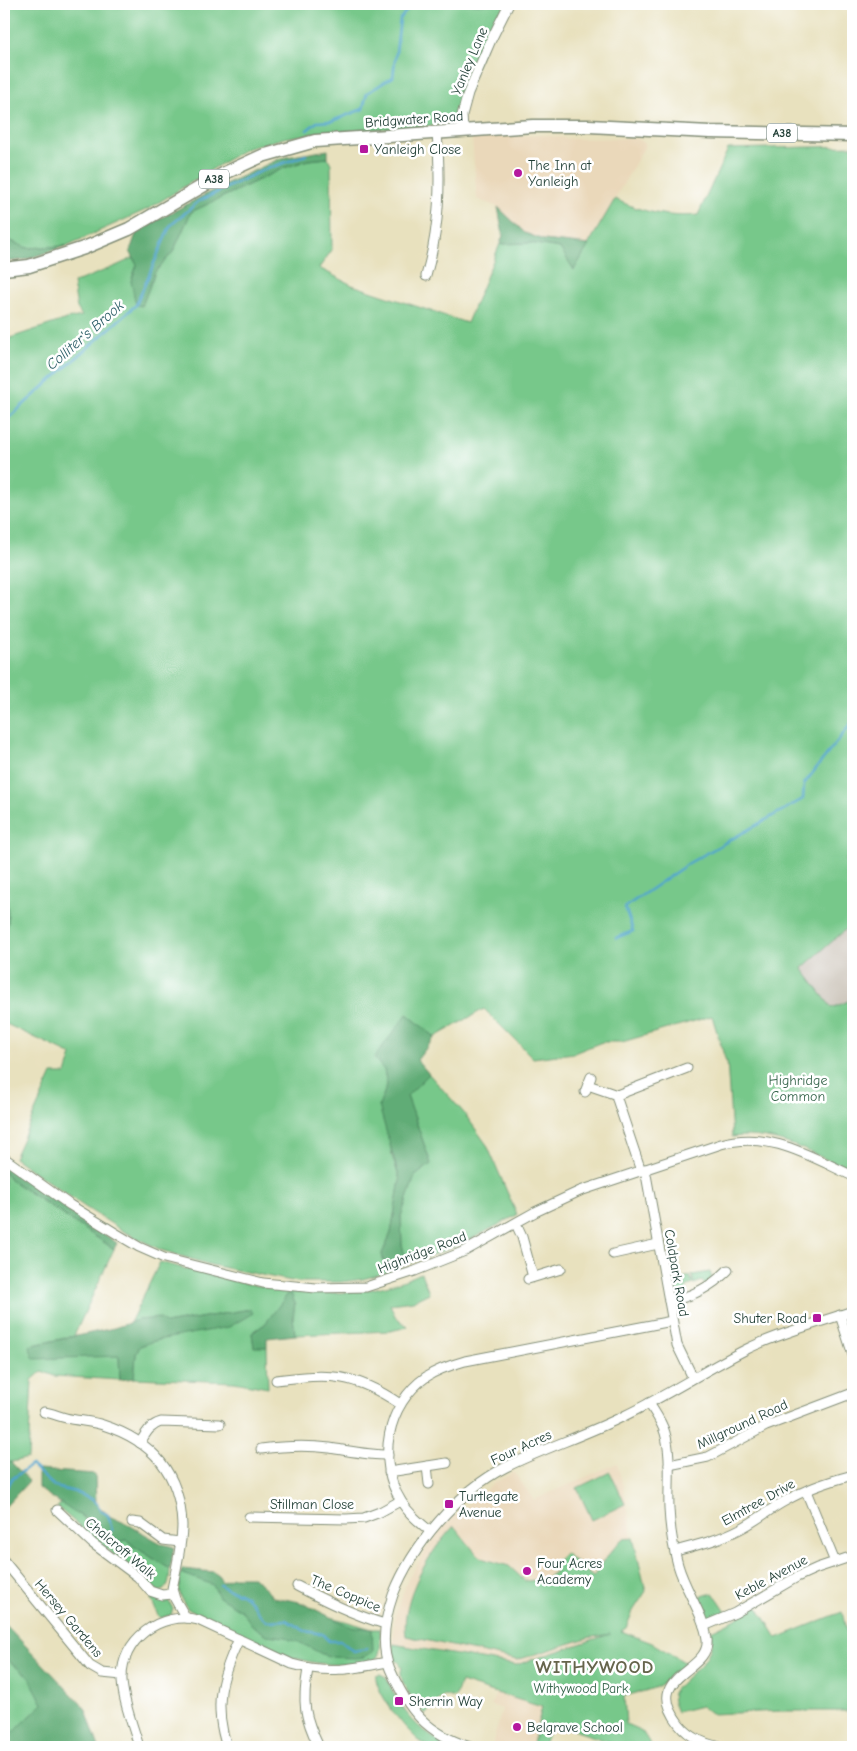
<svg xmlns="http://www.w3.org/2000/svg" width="857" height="1751" viewBox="0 0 857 1751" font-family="'Comic Neue',sans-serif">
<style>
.built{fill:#ead8ba}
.industrial{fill:#cac3b8}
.green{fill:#77c88a;stroke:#4b825f}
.forest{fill:#61ac76;stroke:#407455}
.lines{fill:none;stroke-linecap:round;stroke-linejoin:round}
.stream{stroke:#51a5cd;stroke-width:2.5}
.minor-casing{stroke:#848f79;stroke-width:11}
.highway-casing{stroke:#848f79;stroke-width:15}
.minor{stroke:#fff;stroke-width:9}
.highway{stroke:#fff;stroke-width:12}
.poi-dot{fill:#b5179e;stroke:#fff;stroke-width:2}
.labels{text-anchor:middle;stroke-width:5;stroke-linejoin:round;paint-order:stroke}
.shield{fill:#fff;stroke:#627771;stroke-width:1}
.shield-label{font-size:12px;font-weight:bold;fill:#1f3d34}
.street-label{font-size:14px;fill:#1f3d34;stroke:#fff}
.poi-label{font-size:14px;fill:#1f3d34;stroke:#fff;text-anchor:start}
.park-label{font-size:14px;fill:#39674e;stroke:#fff}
.water-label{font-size:15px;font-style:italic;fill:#30616a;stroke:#fff}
.district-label{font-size:19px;font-weight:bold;letter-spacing:1px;fill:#66654c;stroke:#fff}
</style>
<rect width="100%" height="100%" fill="#fff"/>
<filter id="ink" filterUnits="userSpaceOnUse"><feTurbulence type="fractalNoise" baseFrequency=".02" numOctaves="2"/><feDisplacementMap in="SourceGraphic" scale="10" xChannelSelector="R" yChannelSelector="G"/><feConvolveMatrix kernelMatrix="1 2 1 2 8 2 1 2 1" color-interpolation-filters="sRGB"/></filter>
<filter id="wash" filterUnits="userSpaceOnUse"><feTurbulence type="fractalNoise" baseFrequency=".0096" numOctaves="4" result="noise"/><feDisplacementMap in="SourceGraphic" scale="20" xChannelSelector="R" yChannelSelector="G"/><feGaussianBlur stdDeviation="1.12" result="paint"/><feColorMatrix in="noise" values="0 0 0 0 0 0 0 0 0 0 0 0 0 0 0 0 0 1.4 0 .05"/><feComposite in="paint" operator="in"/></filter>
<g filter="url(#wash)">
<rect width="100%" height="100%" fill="#e8e1be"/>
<!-- built -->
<g class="built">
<polygon points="544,135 572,139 637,138 646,144 589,245 544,240 524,233 498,207 477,199 472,138"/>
<polygon points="617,1463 627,1503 632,1536 646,1591 633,1611 626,1628 621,1631 516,1665 393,1644 395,1616 408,1579 428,1547 440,1531 469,1503 494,1483 514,1472 534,1500"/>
<polygon points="496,1693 543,1707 532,1747 492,1746 502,1709 491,1705"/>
</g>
<!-- industrial -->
<polygon class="industrial" points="853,923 853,999 832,1008 802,968"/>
<!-- green -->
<g class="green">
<path d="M4,4h501c-19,39 -38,78 -51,120l-137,9 -33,5 -39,11 -97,60 -82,37 -39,2 -23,-10z"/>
<path d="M853,146v705l-8,9 8,17v46l-51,45 30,40 21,-9v173c-38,-17 -77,-41 -121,-35l-5,-76 -1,1 -14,-46 -90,26h-20l-28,11 -41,5 -49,-49 -49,28 -28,-23 -23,56 3,15 -4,12 9,59 8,24 -9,53 -9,21 4,19 -23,6 -22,3h-44l-86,-17 -50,-15 -38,-19 -38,-24 -71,-49 38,-84h14l6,-19 -68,-32v-73l4,-29 -2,-57 -2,-3v-521l63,-21 15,-3 -5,-8 -4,-25 43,-17 17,-8 4,7 -6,16 11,25 13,-34 18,-20 18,-40 93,-44 24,-8 20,-2 3,6 1,86 -13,18 33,17 115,38 33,-79 30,-1 30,5 14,21 41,-70c26,13 55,19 83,16l30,-66z"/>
<polygon points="427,1072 464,1113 487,1145 517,1215 462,1244 408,1264 402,1246 401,1216 415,1176 431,1164 407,1096"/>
<polygon points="4,1171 11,1180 114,1249 74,1336 29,1346 119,1356 120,1380 54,1376 42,1371 32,1380 28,1458 4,1464"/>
<path d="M160,1262c84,22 179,51 261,11l8,20 -16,8 -23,3 5,12 13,11 -18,4 -95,4 -2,-18 2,-14 -43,30 2,13 13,1 1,41 -34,-6 -100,-4 2,-24 4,-8 110,-37 -84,15 -28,-4 -8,3z"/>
<polygon points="710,1272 712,1278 705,1285 702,1281 694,1284 692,1275"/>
<polygon points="690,1276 693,1284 686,1287 688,1292 673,1296 670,1281"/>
<polygon points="610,1472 625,1504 592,1520 577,1488"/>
<path d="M62,1503c10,7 23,12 26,24l29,17 9,-4 4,2 2,3 38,24c-1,10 0,18 -10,23l-11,-7v-3l-5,-5 -3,1 -84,-71z"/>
<path d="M454,1526l21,26 9,7 25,7 16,15c12,-1 22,-1 31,-10l-4,-4 13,-14 28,24 16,-23 13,-15 11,-1 13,53 -13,20 -7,17 -5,3 31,12 34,20c-26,25 -27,25 -62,33l2,28 16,7 10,16h-27l-73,-24 -9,24h-11l10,-40 -81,-25 -6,16 -11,-3 -19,19c-8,-10 -29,-33 -23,-46l-3,-6 -4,-2 -2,-16 123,21 94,-31 -23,4 -70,22 -111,-24c-6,-37 24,-85 48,-110z"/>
<path d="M181,1573l191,56h8c0,8 2,19 -2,27 -4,7 -14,7 -21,7 -50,6 -77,-10 -121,-31 -16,-8 -33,-14 -48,-23 -10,-13 -10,-21 -7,-36z"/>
<polygon points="709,1594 714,1594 726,1612 712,1619 704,1615 696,1598"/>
<polygon points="151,1598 168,1600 173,1609 171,1615 160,1618 158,1616"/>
<path d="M757,1605l20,33 65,-26 8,35h3v64h-71l-71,3 -10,-8 -24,6c-2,-5 -6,-12 -4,-19 2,-5 7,-8 10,-12 16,-15 32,-25 28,-50l23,-11z"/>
<polygon points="4,1657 29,1677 44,1704 4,1741"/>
<path d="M380,1674l6,3c9,21 20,39 38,54 7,6 16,10 22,16 -5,0 -11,1 -16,0 -16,-4 -57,-56 -54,-72z"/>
</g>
<!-- forest -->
<g class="forest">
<polygon points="328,150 328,158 308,160 284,168 191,212 173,252 155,272 142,306 136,305 131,281 137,265 130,251 137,231 219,187 281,158"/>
<polygon points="498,207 525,233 544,240 589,245 574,270 560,248 530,243 500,244 503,235"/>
<polygon points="4,238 27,248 66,246 24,260 4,262"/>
<polygon points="4,861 6,864 8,921 4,950"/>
<polygon points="407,1014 435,1037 417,1060 429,1074 407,1096 431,1164 415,1176 401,1216 402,1246 408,1264 386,1273 382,1254 391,1233 400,1180 379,1106 387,1085 384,1070 374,1058"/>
<polygon points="4,1164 117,1243 114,1249 11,1180 4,1171"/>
<polygon points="290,1291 295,1303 293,1317 295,1335 267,1338 267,1347 254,1347 252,1333 265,1324"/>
<polygon points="250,1309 253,1313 229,1327 157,1340 140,1346 136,1354 134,1378 120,1380 119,1356 34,1359 29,1346 114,1328 138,1320 160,1318 166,1324"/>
<polygon points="11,1462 29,1481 4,1508 4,1464"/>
<polygon points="38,1470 95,1474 96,1504 111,1517 129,1525 162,1544 174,1547 170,1569 132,1545 130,1542 126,1540 117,1544 93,1531 88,1527 87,1520 82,1516 75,1513 38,1488"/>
<polygon points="182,1569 213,1572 219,1576 222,1582 232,1577 254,1577 273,1597 300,1602 349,1626 372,1629 373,1652 364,1657 356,1658 332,1657 322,1654 299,1642 290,1640 286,1637 267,1635 252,1625 242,1611 219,1597 213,1585 181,1573"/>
<polygon points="4,1623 85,1708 99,1747 4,1747 4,1741 43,1704 29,1677 4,1657"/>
</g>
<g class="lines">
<!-- stream -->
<g class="stream">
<polyline points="307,130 317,122 332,121 363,109 367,93 393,77 400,19 412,4"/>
<polyline points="4,422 136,305 170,226 199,201 261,171 306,155"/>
<polyline points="616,938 633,931 625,907 689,863 803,799 804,784 853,721"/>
<polyline points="4,1491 12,1479 31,1465 55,1487 75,1492 93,1500 97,1504 101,1511 108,1515 112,1530"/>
<path d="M220,1585c8,6 18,6 26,12 9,7 11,18 21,24l19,-1 19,11 17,3 7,7h12l12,10 14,-2"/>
</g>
</g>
</g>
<g filter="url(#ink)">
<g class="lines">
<defs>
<g id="minor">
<polyline points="463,131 462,115 468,93 491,40 509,4"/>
<path d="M426,276c14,-49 15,-94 11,-143"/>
<polyline points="588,1085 617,1095"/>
<polyline points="585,1092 591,1077"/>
<path d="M4,1158l66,47 47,29 22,13 25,11 99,25 53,5 50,-1 49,-16 50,-20 70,-39 45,-21 141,-47c48,-14 90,13 132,32"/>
<polyline points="645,1169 677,1345 693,1378"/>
<polyline points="641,1171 617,1099 617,1095 687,1068"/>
<polyline points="516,1224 522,1237 533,1277"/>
<polyline points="613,1254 658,1244"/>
<polyline points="528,1279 561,1269"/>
<path d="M669,1301c23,-4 42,-14 59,-31"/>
<polyline points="840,1315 853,1355"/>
<path d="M276,1380c54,-7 78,-7 124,24"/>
<path d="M649,1403c6,10 13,19 16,30 7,24 3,51 4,76 1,19 4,38 9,56 7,25 26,50 29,74 4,34 -66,35 -28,85 11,14 29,22 46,23"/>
<path d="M44,1412c8,1 14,4 22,6 12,3 25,3 37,7 50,16 77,48 79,100 0,20 -6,44 -10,64l3,10 11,19"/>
<path d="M140,1443c6,-10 10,-18 21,-21l59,2"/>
<path d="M261,1449c23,-3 46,-4 69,-1 20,3 38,7 58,7"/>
<polyline points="669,1465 708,1457 766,1426 853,1393"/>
<polyline points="427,1466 429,1484"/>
<polyline points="389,1472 447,1463"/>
<polyline points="806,1491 835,1562"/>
<polyline points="57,1510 92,1543 138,1577 150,1591 162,1595 173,1594"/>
<polyline points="249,1517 346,1519 364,1518 380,1512 400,1501"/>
<polyline points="132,1522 140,1523 163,1540 180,1542"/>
<path d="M430,1531c-11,-9 -22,-18 -29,-30 -25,-40 -14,-97 25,-124 12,-8 25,-12 39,-16l207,-40"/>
<path d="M675,1551c22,-6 44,-11 65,-22 16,-8 30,-20 45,-28 21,-12 45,-20 68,-26"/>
<polyline points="4,1561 90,1666 102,1673 122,1675"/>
<path d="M297,1586c29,15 57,29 88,38"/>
<polyline points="704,1626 735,1613 797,1577 817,1568 853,1556"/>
<path d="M308,1669c-6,34 -4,47 11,78"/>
<path d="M139,1747c-6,-22 -16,-45 -17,-67 -2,-40 39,-70 76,-60l94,44c35,10 60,5 95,-2"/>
<path d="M227,1747c-14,-42 -6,-70 12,-108"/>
<path d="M470,1747c-44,-14 -62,-37 -80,-78 -10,-23 -5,-51 3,-74 19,-49 65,-104 113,-128 38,-19 80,-32 118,-51 42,-20 81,-46 123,-67 33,-16 71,-26 106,-38"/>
</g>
<polyline id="highway" points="4,269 29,266 84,248 129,229 225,173 262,156 315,141 533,126 589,126 710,132 853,135"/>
</defs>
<!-- minor casing -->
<use href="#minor" class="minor-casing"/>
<!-- highway casing -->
<use href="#highway" class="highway-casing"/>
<!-- minor -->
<use href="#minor" class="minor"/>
<!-- highway -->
<use href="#highway" class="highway"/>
</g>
</g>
<!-- markers -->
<g class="poi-dot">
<rect x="359" y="144" width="10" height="10" rx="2.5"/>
<circle cx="518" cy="173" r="5"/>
<rect x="812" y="1313" width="10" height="10" rx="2.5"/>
<rect x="444" y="1499" width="10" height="10" rx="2.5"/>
<circle cx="527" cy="1571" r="5"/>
<rect x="394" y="1696" width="10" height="10" rx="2.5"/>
<circle cx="517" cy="1727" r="5"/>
</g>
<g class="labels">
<!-- shield labels -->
<g class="shield">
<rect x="767" y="123.5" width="30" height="19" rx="4"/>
<rect x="199" y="169.5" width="30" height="19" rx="4"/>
</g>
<g class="shield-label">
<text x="782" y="137">A38</text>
<text x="214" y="183">A38</text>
</g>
<!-- street labels -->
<g class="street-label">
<text transform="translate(469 61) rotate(-67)" y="5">Yanley Lane</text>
<text transform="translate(414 119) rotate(-4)" y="5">Bridgwater Road</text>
<text transform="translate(422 1252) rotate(-21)" y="5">Highridge Road</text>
<text transform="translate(677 1273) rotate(80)" y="5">Coldpark Road</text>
<text transform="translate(742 1424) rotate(-25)" y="5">Millground Road</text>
<text transform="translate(521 1447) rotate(-25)" y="5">Four Acres</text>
<text transform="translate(758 1502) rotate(-29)" y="5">Elmtree Drive</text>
<text x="312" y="1509">Stillman Close</text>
<text transform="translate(121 1548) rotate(40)" y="5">Chalcroft Walk</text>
<text transform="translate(771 1577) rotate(-28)" y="5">Keble Avenue</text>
<text transform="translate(346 1593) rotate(23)" y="5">The Coppice</text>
<text transform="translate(69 1618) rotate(50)" y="5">Hersey Gardens</text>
</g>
<!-- poi labels -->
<g class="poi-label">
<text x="374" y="154">Yanleigh Close</text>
<text x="528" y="170">The Inn at<tspan x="528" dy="16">Yanleigh</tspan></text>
<text x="807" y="1323" text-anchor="end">Shuter Road</text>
<text x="459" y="1501">Turtlegate<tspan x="459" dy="16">Avenue</tspan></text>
<text x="537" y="1568">Four Acres<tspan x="537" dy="16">Academy</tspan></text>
<text x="409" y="1706">Sherrin Way</text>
<text x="527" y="1732">Belgrave School</text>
</g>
<!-- park labels -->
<g class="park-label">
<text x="798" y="1085">Highridge<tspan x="798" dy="16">Common</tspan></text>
<text x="581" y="1693">Withywood Park</text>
</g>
<!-- water labels -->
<g class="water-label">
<text transform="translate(85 335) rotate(-41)" y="5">Colliter's Brook</text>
</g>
<!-- district labels -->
<g class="district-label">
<text x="595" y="1673">WITHYWOOD</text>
</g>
</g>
<!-- margin -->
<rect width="857" height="1751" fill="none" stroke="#fff" stroke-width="20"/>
</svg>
